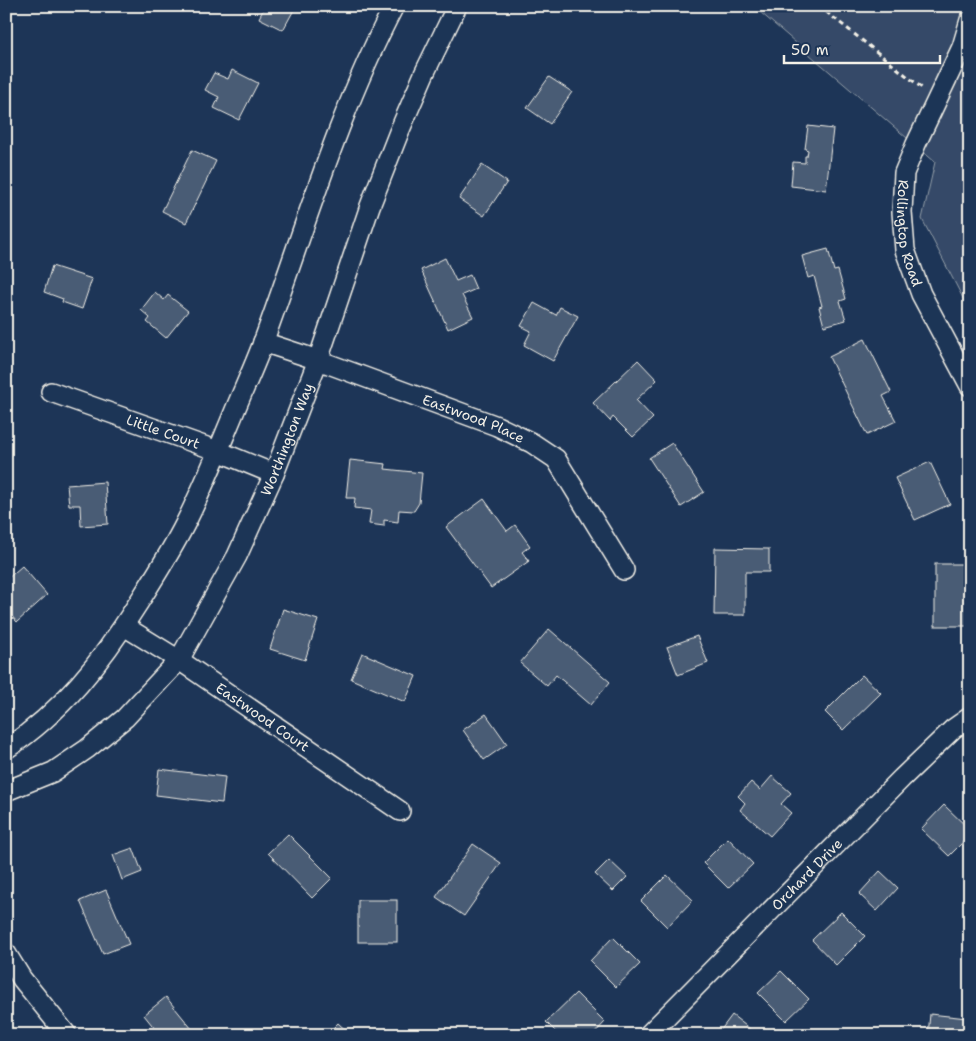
<svg xmlns="http://www.w3.org/2000/svg" width="976" height="1041" viewBox="0 0 976 1041" font-family="'Shantell Sans',sans-serif">
<style>
.green{fill:#354a67;stroke:#949ea8}
.building{fill:#485b74;stroke:#f4f1e8}
.lines{fill:none;stroke-linecap:round;stroke-linejoin:round}
.street-casing{stroke:#f4f1e8;stroke-width:22}
.path{stroke:#f4f1e8;stroke-width:3;stroke-dasharray:5 4;stroke-linecap:butt}
.street{stroke:#1d3557;stroke-width:19}
.labels{text-anchor:middle;stroke-width:4.5;stroke-linejoin:round;paint-order:stroke}
.street-label{font-size:14px;fill:#f4f1e8;stroke:#1d3557}
</style>
<rect width="100%" height="100%" fill="#1d3557"/>
<filter id="ink" filterUnits="userSpaceOnUse"><feTurbulence type="fractalNoise" baseFrequency=".02" numOctaves="2"/><feDisplacementMap in="SourceGraphic" scale="10" xChannelSelector="R" yChannelSelector="G"/><feConvolveMatrix kernelMatrix="1 2 1 2 8 2 1 2 1" color-interpolation-filters="sRGB"/></filter>
<g filter="url(#ink)">
<!-- green -->
<polygon class="green" points="753,6 970,6 970,308 968,308 922,219 935,162"/>
<!-- building -->
<g class="building">
<polygon points="265,6 296,6 283,30 259,18"/>
<polygon points="232,70 258,83 239,120 214,108 219,97 205,90 214,73 228,79"/>
<polygon points="549,77 572,92 550,124 527,108"/>
<polygon points="808,126 833,129 826,190 791,186 793,162 805,163 805,156 807,156 808,150 805,149"/>
<polygon points="192,150 216,161 186,223 162,211"/>
<polygon points="482,165 507,182 484,216 459,199"/>
<polygon points="828,249 834,271 838,270 846,299 840,301 846,320 824,326 819,307 822,306 814,276 808,278 802,256"/>
<polygon points="445,258 456,281 470,275 476,289 462,295 473,317 448,329 421,270"/>
<polygon points="52,266 92,279 82,309 62,302 63,299 44,292"/>
<polygon points="155,292 164,300 168,295 188,311 166,338 147,322 150,318 141,310"/>
<polygon points="534,303 556,315 560,307 578,316 553,361 524,345 531,331 521,326"/>
<polygon points="865,339 891,392 883,396 896,421 867,435 829,357"/>
<polygon points="638,360 657,380 636,400 653,418 633,437 613,417 610,421 593,403"/>
<polygon points="672,443 704,492 681,507 649,458"/>
<polygon points="350,460 386,464 385,469 422,473 419,503 414,511 399,510 398,522 384,520 384,526 369,524 371,510 354,508 355,498 346,498"/>
<polygon points="930,462 950,504 915,520 895,478"/>
<polygon points="105,482 108,524 81,526 80,505 69,505 67,485"/>
<polygon points="484,499 507,531 515,525 530,546 522,552 529,561 491,588 446,527"/>
<polygon points="715,548 769,549 769,572 745,572 745,615 714,615"/>
<rect x="935" y="564" width="35" height="62"/>
<polygon points="22,566 47,595 17,622 6,610 6,580"/>
<polygon points="283,609 318,620 305,660 270,649"/>
<polygon points="549,629 610,682 591,705 556,675 547,686 520,663"/>
<polygon points="697,636 708,663 678,675 667,647"/>
<polygon points="362,653 416,676 405,702 351,679"/>
<polygon points="862,675 881,693 843,730 825,712"/>
<polygon points="486,714 507,744 484,760 463,730"/>
<polygon points="159,769 225,777 222,803 156,795"/>
<polygon points="772,776 791,793 781,804 791,813 770,836 740,810 745,803 738,796 751,782 760,790"/>
<polygon points="944,805 970,830 970,835 949,856 921,829"/>
<polygon points="288,834 332,878 312,898 268,853"/>
<polygon points="728,838 753,864 728,888 703,863"/>
<polygon points="473,844 501,863 464,916 436,897"/>
<polygon points="133,848 142,872 122,880 113,855"/>
<polygon points="609,860 627,877 613,891 595,874"/>
<polygon points="880,871 898,888 877,911 859,894"/>
<polygon points="667,875 693,900 667,927 641,901"/>
<polygon points="106,890 129,944 103,954 80,901"/>
<rect x="358" y="900" width="39" height="42"/>
<polygon points="841,912 865,936 836,965 812,940"/>
<polygon points="613,937 640,964 616,987 590,961"/>
<polygon points="781,971 809,999 786,1021 758,993"/>
<polygon points="576,993 605,1022 593,1035 559,1035 546,1022"/>
<polygon points="166,997 192,1029 184,1035 160,1035 144,1015"/>
<polygon points="930,1014 967,1018 965,1035 928,1035"/>
<polygon points="732,1015 755,1033 754,1035 717,1035"/>
<polygon points="338,1023 351,1035 326,1035"/>
</g>
<g class="lines">
<defs>
<g id="street">
<path id="s1" d="M970,20l-8,27 -46,97 -12,29 -2,39 3,38 16,44 49,92"/>
<path id="s2" d="M263,342l55,18 179,66 35,17 24,16 68,111"/>
<path id="s3" d="M51,392l167,59 56,23"/>
<path id="s4" d="M124,626l55,34 221,151"/>
<path d="M6,749c56,-37 96,-88 131,-144 17,-27 34,-53 48,-81 18,-35 33,-73 48,-109 10,-25 22,-50 31,-75 41,-112 74,-227 130,-334"/>
<path id="s5" d="M6,791l47,-19 34,-23 38,-31 54,-58 58,-104 37,-82 44,-114 52,-154 29,-74 25,-58 33,-68"/>
<polyline points="6,953 22,979 67,1035"/>
<path id="s6" d="M648,1035l254,-257 51,-49 17,-12"/>
</g>
</defs>
<!-- street casing -->
<use href="#street" class="street-casing"/>
<!-- path -->
<polyline class="path" points="819,6 922,88"/>
<!-- street -->
<use href="#street" class="street"/>
</g>
</g>
<g class="labels">
<!-- street labels -->
<g class="street-label">
<text dy="5" stroke="none"><textPath href="#s1" startOffset="228">Rollingtop Road</textPath></text>
<text dy="5" stroke="none"><textPath href="#s2" startOffset="224">Eastwood Place</textPath></text>
<text dy="5" stroke="none"><textPath href="#s3" startOffset="119">Little Court</textPath></text>
<text dy="5" stroke="none"><textPath href="#s5" startOffset="466">Worthington Way</textPath></text>
<text dy="5" stroke="none"><textPath href="#s4" startOffset="166">Eastwood Court</textPath></text>
<text dy="5" stroke="none"><textPath href="#s6" startOffset="226">Orchard Drive</textPath></text>
</g>
</g>
<!-- margin -->
<rect width="976" height="1041" fill="none" stroke="#1d3557" stroke-width="25"/>
<rect x="12" y="12" width="951" height="1016" fill="none" stroke="#f4f1e8" stroke-width="2" filter="url(#ink)"/>
<!-- scale -->
<path d="M784 55v8h156v-8" fill="none" stroke="#f4f1e8" stroke-width="2.5"/>
<text x="791" y="55" font-size="15" fill="#f4f1e8" stroke="#1d3557" stroke-width="4" paint-order="stroke">50 m</text>
</svg>
